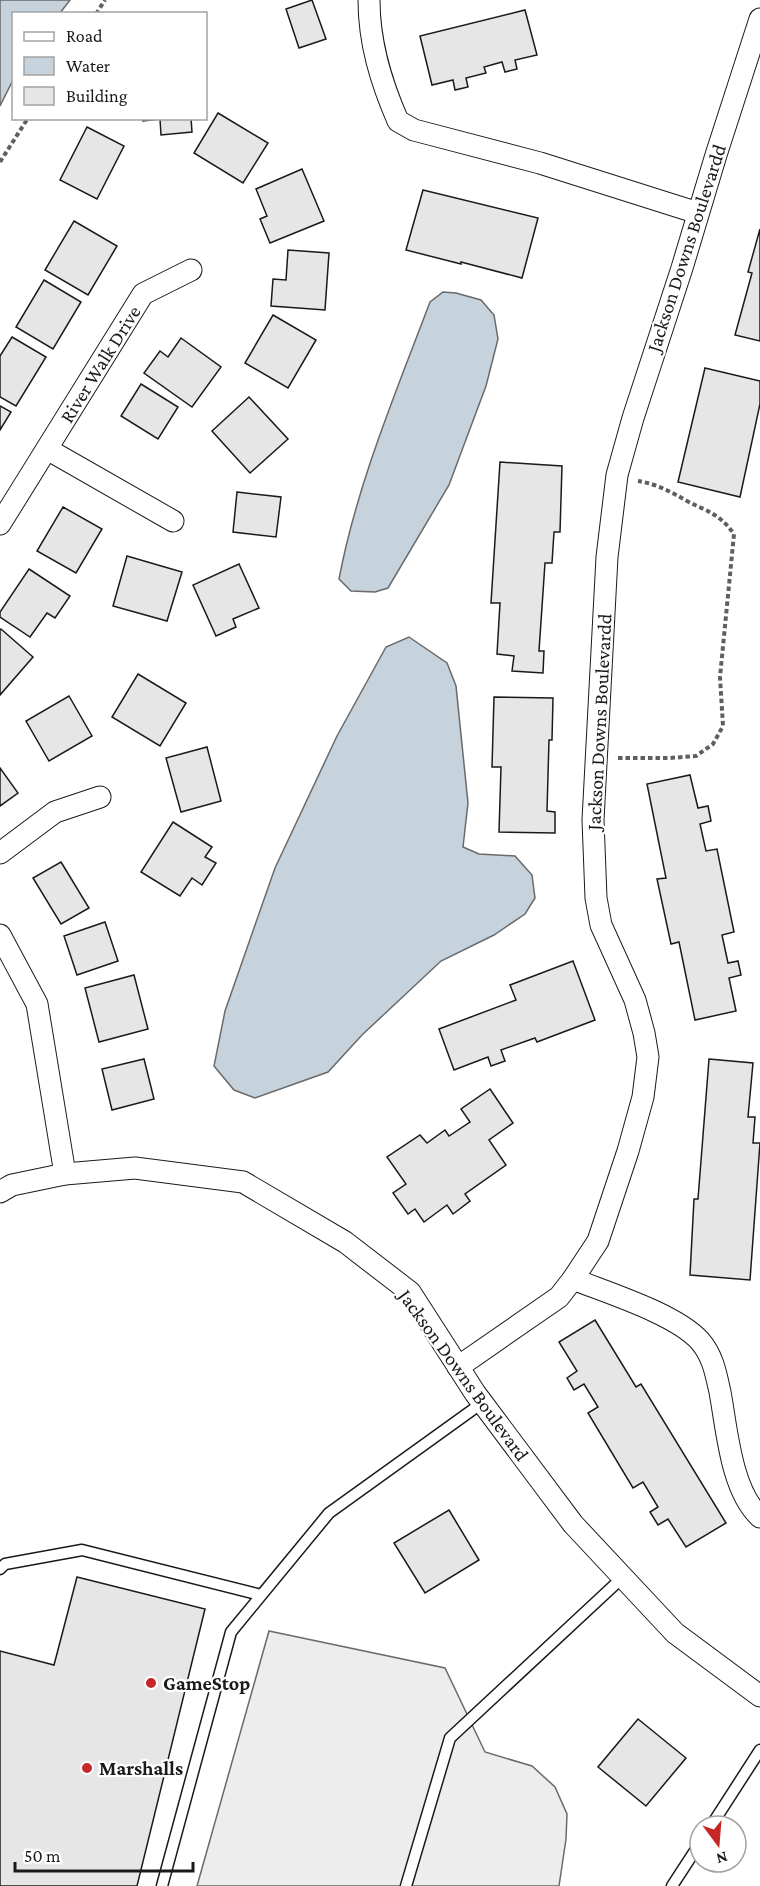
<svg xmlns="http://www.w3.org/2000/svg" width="760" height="1886" viewBox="0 0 760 1886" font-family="'Crimson Pro',serif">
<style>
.parking{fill:#ededed;stroke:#6a6a6a;stroke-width:1.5}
.water{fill:#c6d2dc;stroke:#6a6a6a;stroke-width:1.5}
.building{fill:#e6e6e6;stroke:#1a1a1a;stroke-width:1.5}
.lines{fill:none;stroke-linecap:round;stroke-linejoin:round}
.lane-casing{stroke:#1a1a1a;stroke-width:13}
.street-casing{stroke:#1a1a1a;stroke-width:23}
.path{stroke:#5f5f5f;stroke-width:4;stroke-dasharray:4.5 3;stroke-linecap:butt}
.lane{stroke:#fff;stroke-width:10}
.street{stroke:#fff;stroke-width:21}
.poi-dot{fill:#c62828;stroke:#fff;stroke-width:2}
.labels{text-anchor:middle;stroke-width:4.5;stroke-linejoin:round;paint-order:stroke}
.street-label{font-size:20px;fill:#1a1a1a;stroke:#fff}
.poi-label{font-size:20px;font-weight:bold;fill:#1a1a1a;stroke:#fff;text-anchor:start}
</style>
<rect width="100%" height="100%" fill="#fff"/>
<!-- parking -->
<polygon class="parking" points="269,1631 445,1668 485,1752 532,1766 555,1787 567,1814 566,1839 559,1886 197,1886"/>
<!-- water -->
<g class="water">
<polygon points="0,0 70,0 60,13 14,14 13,80 0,106"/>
<path d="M443,292l13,1 25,7 13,15 4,24 -12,47 -37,99 -61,103 -13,4 -24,-1 -12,-12c18,-95 57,-187 91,-277z"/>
<polygon points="409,637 447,663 456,686 468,803 463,847 479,854 515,856 532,875 535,898 525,914 494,935 441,961 362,1035 328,1072 255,1098 234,1090 214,1066 225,1011 275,868 337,736 386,647"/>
</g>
<!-- building -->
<g class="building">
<polygon points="312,0 326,39 299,48 286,9"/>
<polygon points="525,10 537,55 515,60 517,69 505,72 502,62 484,67 486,73 466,78 468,87 455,90 453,80 432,85 420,36"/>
<polygon points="218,113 268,143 243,183 194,153"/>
<polygon points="143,118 191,118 192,132 161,135 160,119 143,121"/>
<polygon points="87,127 124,146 97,199 60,180"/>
<polygon points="302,169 324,221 270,243 260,219 267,216 256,189"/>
<polygon points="423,190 538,218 522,278 461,262 461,264 406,250"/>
<polygon points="74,221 117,246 88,295 45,270"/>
<polygon points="760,229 760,341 735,335 752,273 748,272"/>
<polygon points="288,250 329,253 325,310 271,306 273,279 286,280"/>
<polygon points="44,280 81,302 53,349 16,327"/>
<polygon points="273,315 316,340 288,388 245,363"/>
<polygon points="12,337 46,357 16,406 0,397 0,356"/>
<polygon points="181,338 221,367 192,407 144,373 160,351 168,357"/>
<polygon points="705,368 760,381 760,404 740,497 678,482"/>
<polygon points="141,384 178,407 158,439 121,416"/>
<polygon points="249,397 288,439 250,473 212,431"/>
<polygon points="0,406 11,412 0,430"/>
<polygon points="500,462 562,466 560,532 554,532 552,563 545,563 539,651 544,651 543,673 512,671 514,656 497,654 500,603 491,603"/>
<polygon points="237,492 281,497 276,537 233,532"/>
<polygon points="63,507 102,529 76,573 37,551"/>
<polygon points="127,556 182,572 167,621 113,606"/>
<polygon points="239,564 259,608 233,619 236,627 216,636 193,585"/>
<polygon points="29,569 70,596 55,618 47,613 30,637 0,617 0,612"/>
<polygon points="1,629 33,657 0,695 0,630"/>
<polygon points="138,674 186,703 160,746 112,717"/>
<polygon points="69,696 92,736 49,761 26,721"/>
<polygon points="494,697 553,698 552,740 549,740 547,811 555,812 555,833 499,832 501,767 492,767"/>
<polygon points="207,747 221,801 181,812 166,758"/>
<polygon points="0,768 18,793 0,806"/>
<polygon points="690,775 698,808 708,806 711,821 700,824 706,851 717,849 734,932 722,935 728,963 738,961 741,975 729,978 736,1011 695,1020 679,942 671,944 657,879 666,878 647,784"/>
<polygon points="173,822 212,847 205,857 216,863 202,885 192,878 180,896 141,872"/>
<polygon points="61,862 89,908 61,924 33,878"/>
<polygon points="105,922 118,961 77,975 64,936"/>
<polygon points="573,961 595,1020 537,1042 535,1038 501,1050 505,1061 491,1066 488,1057 454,1070 439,1029 516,1000 510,985"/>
<polygon points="134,975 148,1029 99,1042 85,988"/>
<polygon points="144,1059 154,1099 112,1110 102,1069"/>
<polygon points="709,1059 753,1063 748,1117 755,1117 753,1143 760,1143 750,1280 690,1275 694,1199 698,1199"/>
<polygon points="490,1089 513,1123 489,1140 506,1165 465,1194 470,1201 453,1214 447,1205 424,1222 415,1209 408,1214 393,1193 406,1184 387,1157 420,1135 427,1143 445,1130 449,1136 470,1122 461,1109"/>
<polygon points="595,1320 636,1387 641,1384 726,1523 686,1547 668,1519 658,1525 650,1512 658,1507 643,1482 633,1488 588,1413 598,1407 584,1384 574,1390 567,1378 577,1371 559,1342"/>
<polygon points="449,1510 479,1560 425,1593 394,1543"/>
<polygon points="77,1577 205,1609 137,1886 0,1886 0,1651 54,1665"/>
<polygon points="638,1719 686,1758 646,1806 598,1767"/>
</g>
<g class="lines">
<defs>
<g id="lane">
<polyline points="0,1569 5,1564 82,1550 261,1595"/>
<polyline points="711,1826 760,1750"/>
<polyline points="162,1886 231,1632 329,1513 482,1403"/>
<polyline points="406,1886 450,1738 623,1577"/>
<polyline points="672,1886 700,1843"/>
</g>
<g id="street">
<path d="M369,0c0,43 12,82 29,121l16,9 126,33 158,50"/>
<polyline points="47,449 173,521"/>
<polyline points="0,524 143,294 191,270"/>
<polyline points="0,853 55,812 100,797"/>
<polyline points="0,935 37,1004 65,1174"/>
<polyline points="0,1192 12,1185 65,1174 135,1168 243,1182 345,1242 410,1292 475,1393 573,1524 675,1633 760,1696"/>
<path d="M573,1279c35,14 103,35 127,62 13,15 16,33 20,51 7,38 11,98 40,125"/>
<polyline points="458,1367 559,1297 573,1279 598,1241 628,1151 643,1097 648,1057 644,1033 635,1000 601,925 596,898 593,820 607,557 617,475 633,418 682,268 716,155 760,19"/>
</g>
</defs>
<!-- lane casing -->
<use href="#lane" class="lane-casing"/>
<!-- street casing -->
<use href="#street" class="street-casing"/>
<!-- path -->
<g class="path">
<polyline points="96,14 105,0"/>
<polyline points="0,162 28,118"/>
<path d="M618,758h52l26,-2 17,-12 10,-18 -3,-49 14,-143c-15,-21 -26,-22 -47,-33 -16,-9 -30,-17 -49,-20"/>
</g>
<!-- lane -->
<use href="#lane" class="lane"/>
<!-- street -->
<use href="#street" class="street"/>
</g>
<!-- markers -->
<g class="poi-dot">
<circle cx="151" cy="1683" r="6"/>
<circle cx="87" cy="1768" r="6"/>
</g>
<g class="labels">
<!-- street labels -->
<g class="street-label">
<text transform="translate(686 248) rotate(-72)" y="7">Jackson Downs Boulevardd</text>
<text transform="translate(100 364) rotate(-58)" y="7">River Walk Drive</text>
<text transform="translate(599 722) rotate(-87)" y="7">Jackson Downs Boulevardd</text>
<text transform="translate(464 1375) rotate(54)" y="7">Jackson Downs Boulevard</text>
</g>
<!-- poi labels -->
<g class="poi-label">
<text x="163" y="1690">GameStop</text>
<text x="99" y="1775">Marshalls</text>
</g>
</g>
<!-- legend -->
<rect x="12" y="12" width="195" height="108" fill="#ffffff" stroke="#a3a3a3" stroke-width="1.5"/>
<rect x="24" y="32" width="30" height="9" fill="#ffffff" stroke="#a3a3a3" stroke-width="1.5"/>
<text x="66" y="42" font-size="18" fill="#1a1a1a">Road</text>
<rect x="24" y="57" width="30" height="18" fill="#c6d2dc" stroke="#a3a3a3" stroke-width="1.5"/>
<text x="66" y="72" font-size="18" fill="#1a1a1a">Water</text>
<rect x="24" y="87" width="30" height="18" fill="#e6e6e6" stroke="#a3a3a3" stroke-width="1.5"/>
<text x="66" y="102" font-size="18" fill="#1a1a1a">Building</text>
<!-- north arrow -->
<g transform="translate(718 1844) rotate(164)"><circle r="28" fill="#ffffff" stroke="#a3a3a3" stroke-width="1.5"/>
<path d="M0-4.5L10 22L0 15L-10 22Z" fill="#c62828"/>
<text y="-9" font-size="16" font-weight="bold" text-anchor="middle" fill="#1a1a1a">N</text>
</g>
<!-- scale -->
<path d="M15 1862v9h178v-9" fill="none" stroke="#1a1a1a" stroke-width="3"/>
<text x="24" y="1862" font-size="18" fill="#1a1a1a" stroke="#ffffff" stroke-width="4.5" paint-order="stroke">50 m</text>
</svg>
